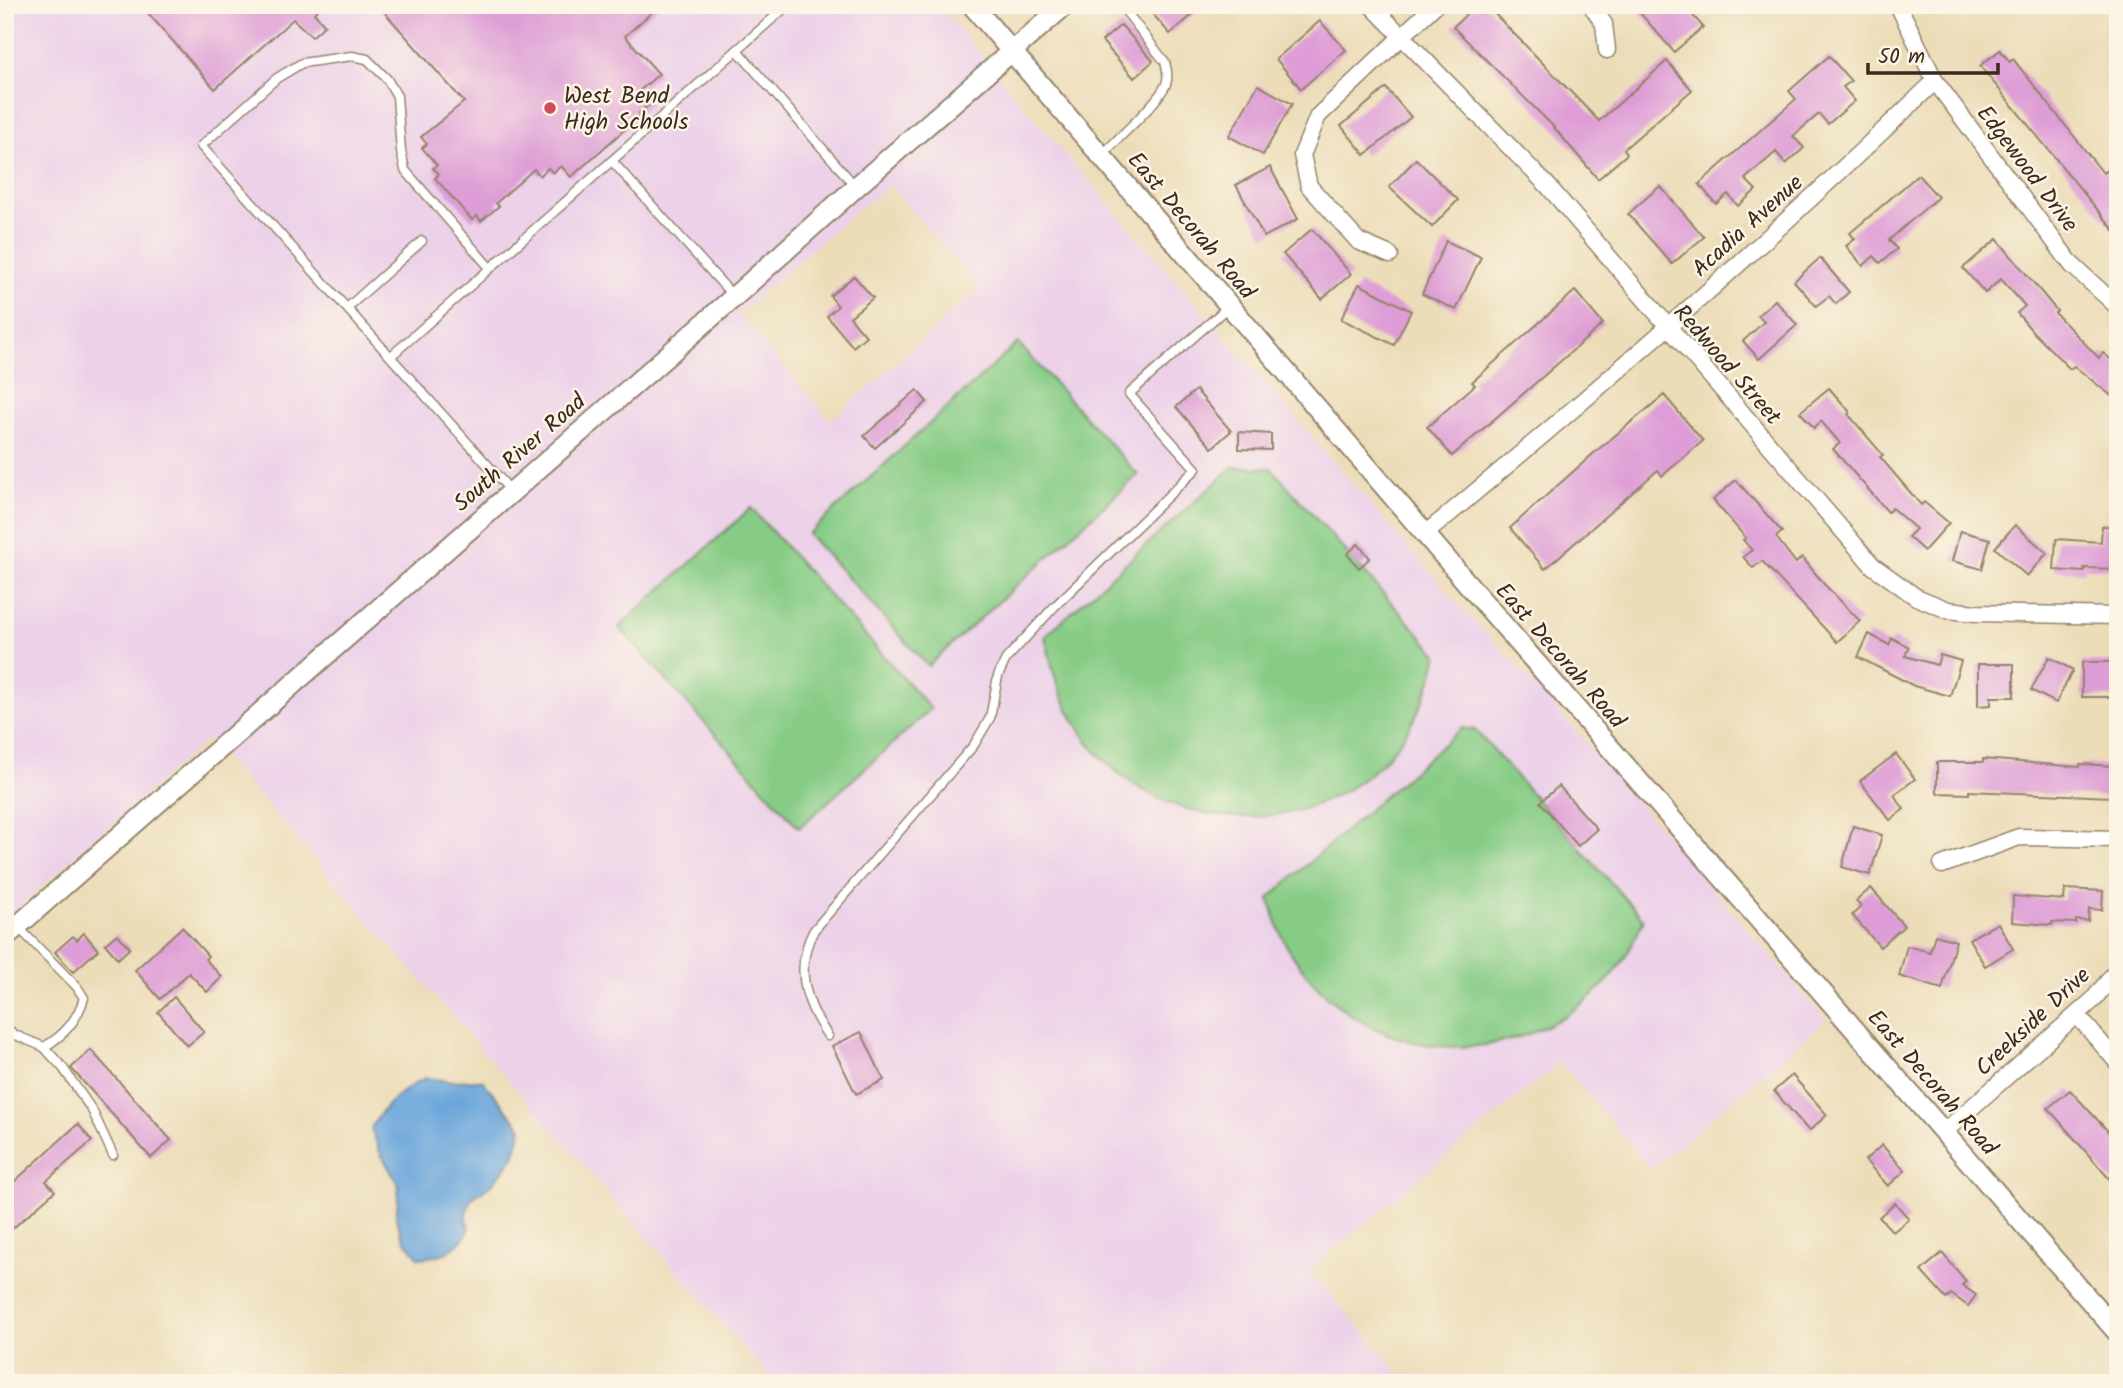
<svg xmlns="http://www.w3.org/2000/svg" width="2123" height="1388" viewBox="0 0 2123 1388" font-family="Kalam,sans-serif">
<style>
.built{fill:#ecd1e9;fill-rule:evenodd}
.green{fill:#87cc86;stroke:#617b52;stroke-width:2}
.water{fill:#6aa6db;stroke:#52687c;stroke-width:2}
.building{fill:#de9dd6}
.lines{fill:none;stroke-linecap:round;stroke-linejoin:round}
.service-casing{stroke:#94846c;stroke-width:11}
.minor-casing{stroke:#94846c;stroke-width:19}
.tertiary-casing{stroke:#94846c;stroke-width:23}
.service{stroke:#fff;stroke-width:8}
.minor{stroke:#fff;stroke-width:16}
.tertiary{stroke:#fff;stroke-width:19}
.poi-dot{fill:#d1495b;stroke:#fcf5e5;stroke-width:2.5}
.labels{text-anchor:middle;stroke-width:5;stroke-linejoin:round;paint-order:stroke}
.poi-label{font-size:23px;fill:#3b2a1e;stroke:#fcf5e5;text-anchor:start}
.street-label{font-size:23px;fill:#3b2a1e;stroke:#fcf5e5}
</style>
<rect width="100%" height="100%" fill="#fcf5e5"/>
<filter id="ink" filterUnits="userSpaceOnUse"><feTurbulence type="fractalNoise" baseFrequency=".0143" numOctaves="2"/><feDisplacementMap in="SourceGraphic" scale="14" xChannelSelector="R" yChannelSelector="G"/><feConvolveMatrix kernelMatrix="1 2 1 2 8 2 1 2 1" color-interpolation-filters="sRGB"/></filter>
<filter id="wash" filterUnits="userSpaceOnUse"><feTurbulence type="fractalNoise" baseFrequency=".00686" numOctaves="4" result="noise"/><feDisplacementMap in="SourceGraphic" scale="28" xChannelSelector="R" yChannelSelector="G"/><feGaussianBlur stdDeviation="1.57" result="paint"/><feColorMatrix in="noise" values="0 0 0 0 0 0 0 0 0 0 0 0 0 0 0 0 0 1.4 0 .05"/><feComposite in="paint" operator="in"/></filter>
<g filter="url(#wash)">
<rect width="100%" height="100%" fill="#ecddb9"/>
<!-- built -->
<path class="built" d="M5,5h934l92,110 427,489 85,89 283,327 -175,150 -91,-108 -251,208 99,113h-633l-567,-645 -203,181zM890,186l90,102 -149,133 -93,-107 113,-99z"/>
<!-- green -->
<g class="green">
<polygon points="1018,343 1138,475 928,666 808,534"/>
<path d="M1233,467l38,1 167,187c-11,44 -29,84 -64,115 -87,76 -231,58 -294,-40 -20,-30 -28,-60 -35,-94z"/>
<polygon points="751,508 931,709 799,828 619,627"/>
<path d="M1462,728l13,2 169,190c-10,19 -18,40 -32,56 -93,103 -250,94 -324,-28 -9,-15 -14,-33 -19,-50z"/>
</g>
<!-- water -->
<path class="water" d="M426,1078l23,3 33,-1 40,48 -8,29 -21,26 -22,16 -5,14 3,18c-15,21 -25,25 -50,27l-15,-19 -8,-19 3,-34 -18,-32 -10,-26c14,-24 30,-38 55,-50z"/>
<g id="blocks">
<!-- building -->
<g class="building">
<polygon points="141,5 323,5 314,13 325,25 312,37 293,19 215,89"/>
<polygon points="378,5 660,5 625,36 659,74 639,91 650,104 639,113 641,115 571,177 561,166 553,173 548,168 540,176 534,169 496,203 499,206 481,221 477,216 472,220 435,178 439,174 433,168 437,165 422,148 427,144 421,137 464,102"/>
<polygon points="1145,5 1204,5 1170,34"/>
<polygon points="1476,5 1486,5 1599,121 1667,61 1692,90 1624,149 1627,154 1598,179 1551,124 1453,27"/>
<polygon points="1633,5 1684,5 1703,27 1674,52"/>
<polygon points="1320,21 1346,50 1301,89 1276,59"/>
<polygon points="1121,25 1153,61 1134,78 1102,41"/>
<polygon points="2000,50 2010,62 2013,59 2103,173 2106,170 2118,184 2118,235 1980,66"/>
<polygon points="1829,56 1851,81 1843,87 1855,101 1828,124 1819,114 1793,136 1804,148 1786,164 1776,152 1745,179 1756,190 1738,206 1728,194 1716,204 1699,184 1796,99 1789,91"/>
<polygon points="1258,85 1292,104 1263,155 1229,136"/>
<polygon points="1386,88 1411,117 1365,155 1341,126"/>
<polygon points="1416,159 1458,200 1432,227 1389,187"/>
<polygon points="1270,167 1298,219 1264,237 1236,185"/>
<polygon points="1918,175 1938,197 1889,240 1897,249 1880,263 1874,256 1863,266 1846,246 1855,239 1850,233"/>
<polygon points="1660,186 1704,237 1672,264 1628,214"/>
<polygon points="1312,229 1351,274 1322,299 1283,254"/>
<polygon points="1997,239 2057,311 2055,313 2099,358 2103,353 2118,365 2118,401 2074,366 2070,369 2033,332 2017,313 2025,306 2001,279 1985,293 1963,268"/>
<polygon points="1446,241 1481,257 1456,310 1422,294"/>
<polygon points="1820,258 1849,292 1836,304 1829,296 1816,306 1794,281"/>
<polygon points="854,276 873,298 850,317 866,336 853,347 827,316 838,306 830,296"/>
<polygon points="1359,284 1411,311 1394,345 1341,319"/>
<polygon points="1575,291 1603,324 1452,456 1427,427 1475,385 1472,382"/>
<polygon points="1775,300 1797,325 1759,359 1743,341 1764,322 1758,315"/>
<polygon points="1829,388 1850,412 1848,414 1883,455 1880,457 1921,505 1924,502 1949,523 1924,551 1908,537 1916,529 1892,508 1888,512 1833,449 1840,443 1821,421 1814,428 1800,412"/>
<polygon points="917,390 927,402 875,448 864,436"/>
<polygon points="1196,390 1231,431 1212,448 1176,407"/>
<polygon points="1664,395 1703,441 1662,476 1658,470 1545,569 1510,528 1594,453"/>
<polygon points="1239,432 1271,434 1271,450 1239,449"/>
<polygon points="1736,480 1782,532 1776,537 1796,563 1802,557 1823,583 1860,621 1837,642 1762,561 1753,568 1743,557 1752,550 1743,540 1746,538 1713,500"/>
<polygon points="2015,525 2047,553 2027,576 1995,548"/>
<polygon points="2102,526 2118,527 2118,569 2084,568 2084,572 2054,570 2056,539 2101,542"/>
<polygon points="1960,531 1990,539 1982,569 1952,561"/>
<polygon points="1358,544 1370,558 1359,568 1347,554"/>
<polygon points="1869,634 1889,645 1892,638 1909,647 1905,656 1937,665 1940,655 1961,661 1950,696 1914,686 1858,657"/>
<polygon points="2049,657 2073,670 2056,703 2031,690"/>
<rect x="2082" y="662" width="34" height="35"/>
<polygon points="1978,664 2014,664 2014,697 1991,697 1991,705 1978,706"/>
<polygon points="1896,754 1915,779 1894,795 1904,809 1890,820 1860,781"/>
<polygon points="1983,759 2080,767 2080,764 2114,766 2112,797 1969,791 1969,794 1937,793 1937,762 1983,762"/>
<polygon points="1559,786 1597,829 1578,846 1540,802"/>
<polygon points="1853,826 1882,835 1870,875 1842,867"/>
<polygon points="1871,888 1904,926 1880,947 1852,915 1861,907 1856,901"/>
<polygon points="2065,889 2103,891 2102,910 2089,909 2088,921 2076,920 2076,923 2052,922 2052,925 2012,922 2013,896 2064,900"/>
<polygon points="1998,923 2013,949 1985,966 1969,939"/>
<polygon points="182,927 208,956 205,959 222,977 207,992 189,973 160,999 135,970"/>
<polygon points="84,933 98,950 73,972 55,952 73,936 77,940"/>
<polygon points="117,934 130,948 118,959 105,944"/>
<polygon points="1935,935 1956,941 1942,989 1899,976 1907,946 1930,952"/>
<polygon points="174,997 204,1032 187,1046 158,1012"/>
<polygon points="861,1032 884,1080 856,1094 832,1046"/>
<polygon points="91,1050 171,1140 151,1158 71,1068"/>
<polygon points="1792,1075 1827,1115 1809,1131 1774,1091"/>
<polygon points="2070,1090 2118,1142 2118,1189 2048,1108"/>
<polygon points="78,1124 92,1141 46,1181 55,1191 12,1229 5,1221 5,1190"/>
<polygon points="1882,1145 1905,1171 1888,1186 1865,1160"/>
<polygon points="1895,1203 1909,1219 1893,1232 1879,1217"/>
<polygon points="1942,1253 1966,1281 1962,1285 1976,1295 1968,1306 1951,1294 1946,1299 1921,1271"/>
</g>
</g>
</g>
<g filter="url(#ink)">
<use href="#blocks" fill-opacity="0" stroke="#94846c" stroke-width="2"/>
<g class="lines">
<defs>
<g id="service">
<polyline points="737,50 856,187"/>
<path d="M1101,156c15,-16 58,-54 65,-72 3,-7 1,-15 -1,-22l-44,-57"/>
<polyline points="612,161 734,297"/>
<polyline points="490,268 405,170 401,151 397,96 387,79 367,59 352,56 302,63 277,78 201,146 511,491"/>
<polyline points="347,308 422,241"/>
<polyline points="391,356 788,5"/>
<path d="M5,1027l10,8 29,12c21,-12 33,-27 40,-49l-7,-11 -59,-60"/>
<path d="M828,1036c-23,-33 -34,-70 -14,-106l160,-185 16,-27 8,-42 8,-17 48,-52 142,-138 -67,-75 100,-88"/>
<polyline points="44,1047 63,1068 92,1110 113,1155"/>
</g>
<g id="minor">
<polyline points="1371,5 1548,186 1873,566 1916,597 1948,610 1976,613 2118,616"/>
<polyline points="1591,5 1604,24 1607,50"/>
<polyline points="1898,5 1935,81 2072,265 2118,307"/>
<polyline points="1390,255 1358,241 1309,186 1302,155 1318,116 1435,5"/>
<path d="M1425,534c175,-145 347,-295 510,-453"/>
<polyline points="1942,865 2019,837 2118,839"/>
<polyline points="2077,1015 2118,1063"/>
<polyline points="1944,1132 2093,1000 2118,969"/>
</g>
<g id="tertiary">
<polyline points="972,5 1479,597 2118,1333"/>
<polyline points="5,937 734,297 856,187 1065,5"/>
</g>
</defs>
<!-- service casing -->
<use href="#service" class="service-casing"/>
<!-- minor casing -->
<use href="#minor" class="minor-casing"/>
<!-- tertiary casing -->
<use href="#tertiary" class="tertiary-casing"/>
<!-- service -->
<use href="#service" class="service"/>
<!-- minor -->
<use href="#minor" class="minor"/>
<!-- tertiary -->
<use href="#tertiary" class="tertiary"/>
</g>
</g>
<!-- markers -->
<circle class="poi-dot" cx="550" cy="108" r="7"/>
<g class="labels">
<!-- poi labels -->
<g class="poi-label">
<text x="564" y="103">West Bend<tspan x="564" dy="26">High Schools</tspan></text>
</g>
<!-- street labels -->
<g class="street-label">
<text transform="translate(2028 168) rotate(53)" y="8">Edgewood Drive</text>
<text transform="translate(1192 225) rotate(50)" y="8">East Decorah Road</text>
<text transform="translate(1747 225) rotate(-42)" y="8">Acadia Avenue</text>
<text transform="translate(1728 364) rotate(49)" y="8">Redwood Street</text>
<text transform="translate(519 452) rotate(-41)" y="8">South River Road</text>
<text transform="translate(1561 655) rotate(49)" y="8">East Decorah Road</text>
<text transform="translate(2032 1021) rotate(-43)" y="8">Creekside Drive</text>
<text transform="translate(1933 1082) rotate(49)" y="8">East Decorah Road</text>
</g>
</g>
<!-- margin -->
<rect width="2123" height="1388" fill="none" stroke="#fcf5e5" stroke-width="28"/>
<!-- scale -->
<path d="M1868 63v10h130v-10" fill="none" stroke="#3b2a1e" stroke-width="3.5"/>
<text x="1878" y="63" font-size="21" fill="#3b2a1e" stroke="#fcf5e5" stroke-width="5" paint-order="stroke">50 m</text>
</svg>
